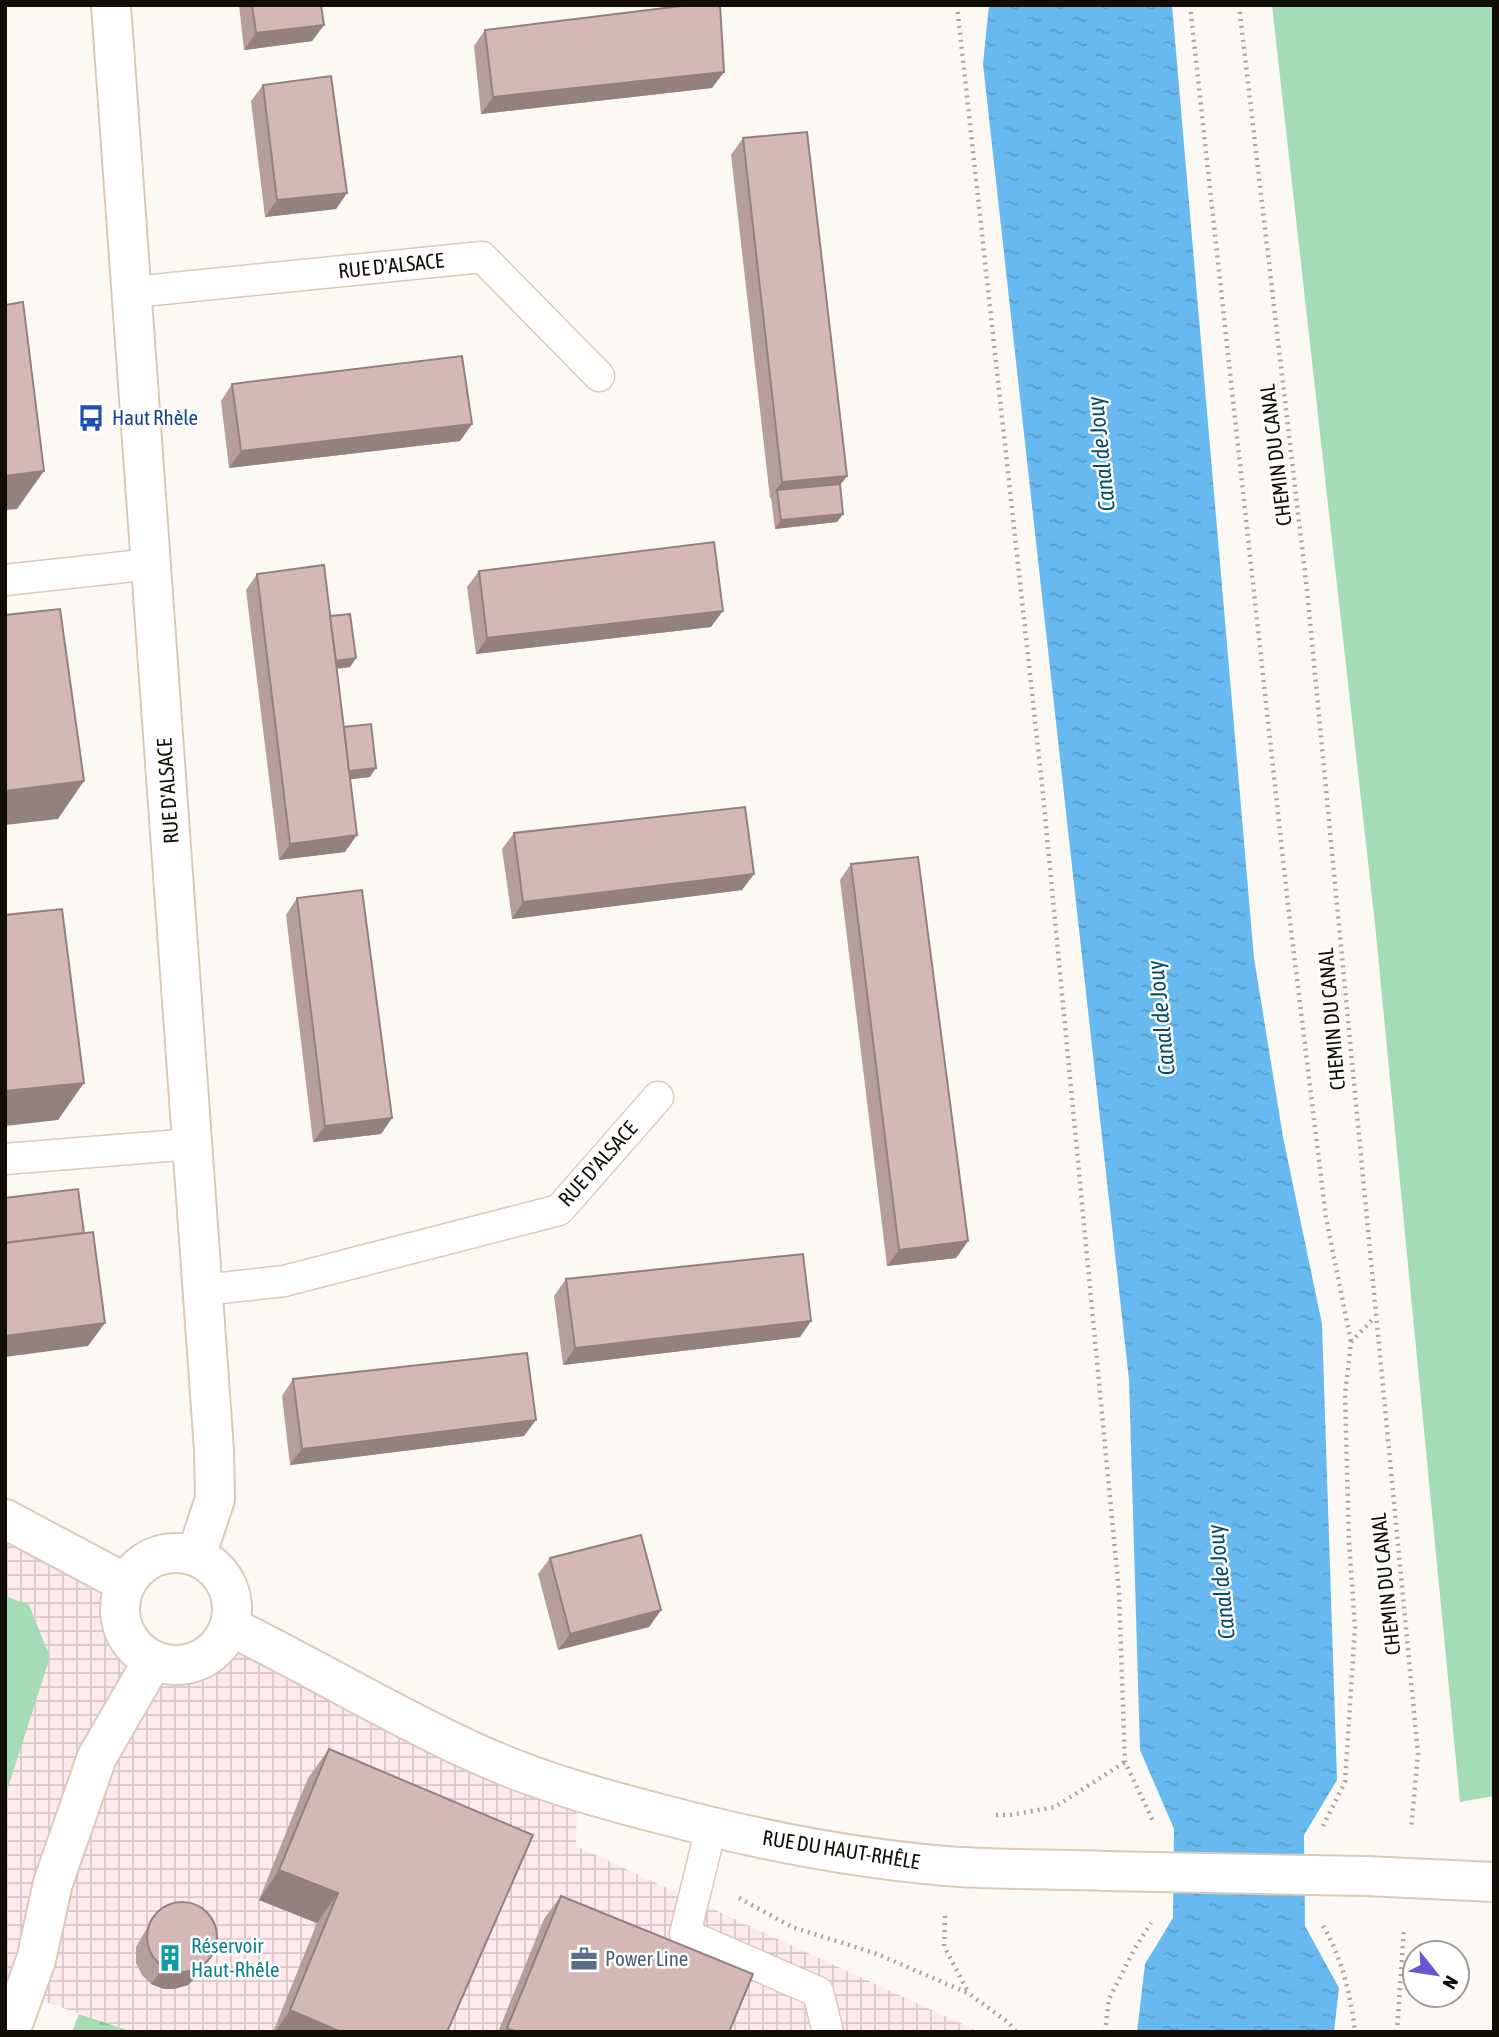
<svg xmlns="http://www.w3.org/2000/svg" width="1499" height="2037" viewBox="0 0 1499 2037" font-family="'Asap Condensed',sans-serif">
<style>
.industrial{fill:url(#industrial-grid)}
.green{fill:#a4dcb6}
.forest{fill:url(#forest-firs)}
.water{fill:url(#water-ripples)}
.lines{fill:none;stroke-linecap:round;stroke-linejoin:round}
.lane-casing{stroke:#dbcab7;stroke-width:33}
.street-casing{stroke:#dbcab7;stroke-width:42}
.path{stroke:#a9a5a0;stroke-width:4.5;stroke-dasharray:2 5;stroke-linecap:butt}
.lane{stroke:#fff;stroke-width:30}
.street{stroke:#fff;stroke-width:38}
.street-bridge-casing{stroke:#dbcab7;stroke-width:42;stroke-linecap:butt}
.street-bridge{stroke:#fff;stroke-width:38}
.wall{fill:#b59e9c}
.shaded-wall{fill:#94817f}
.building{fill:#d3b8b5;stroke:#94817f;stroke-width:2}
.labels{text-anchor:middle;stroke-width:5;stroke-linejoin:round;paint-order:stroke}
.street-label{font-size:21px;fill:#120d07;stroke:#fff}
.transit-label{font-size:21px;fill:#164399;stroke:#fff;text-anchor:start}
.culture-label{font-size:21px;fill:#0d838f;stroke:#fff;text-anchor:start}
.service-label{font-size:21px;fill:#4e5e75;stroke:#fff;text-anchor:start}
.water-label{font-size:23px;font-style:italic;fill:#054a6d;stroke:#fff}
</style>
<defs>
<pattern id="industrial-grid" width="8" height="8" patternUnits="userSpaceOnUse" patternTransform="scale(1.75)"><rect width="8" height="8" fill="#fee9ed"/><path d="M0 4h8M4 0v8" fill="none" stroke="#d9c7ca"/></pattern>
<pattern id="forest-firs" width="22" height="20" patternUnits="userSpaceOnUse" patternTransform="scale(1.75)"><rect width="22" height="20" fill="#a4dcb6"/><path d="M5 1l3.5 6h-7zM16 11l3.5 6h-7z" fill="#8cbc9b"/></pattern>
<pattern id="water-ripples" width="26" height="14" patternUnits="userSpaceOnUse" patternTransform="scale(1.75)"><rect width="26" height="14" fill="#67b9ef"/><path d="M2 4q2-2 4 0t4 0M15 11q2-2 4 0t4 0" fill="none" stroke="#589ecb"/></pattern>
</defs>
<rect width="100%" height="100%" fill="#fcf9f5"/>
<!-- industrial -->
<polygon class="industrial" points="5,1519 125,1583 120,1618 132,1645 152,1662 184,1666 212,1653 231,1627 577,1792 576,1846 980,2032 133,2032 5,1988"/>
<!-- green -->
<g class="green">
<polygon points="1272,5 1494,5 1494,1796 1460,1802 1375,924"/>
<polygon points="5,1596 29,1605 50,1657 5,1797"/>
</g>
<!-- forest -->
<polygon class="forest" points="79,2014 133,2032 72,2032"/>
<!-- water -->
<polygon class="water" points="989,5 1172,5 1254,958 1283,1137 1322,1324 1337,1780 1304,1835 1305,1926 1339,1988 1334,2032 1137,2032 1145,1964 1173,1918 1174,1829 1140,1750 1129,1380 983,64"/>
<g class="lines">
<defs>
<g id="lane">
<polyline points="133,292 482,257 599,376"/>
<polyline points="5,580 152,564"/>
<polyline points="5,1159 192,1144"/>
<polyline points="203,1290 284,1281 559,1210 658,1097"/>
<polyline points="711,1828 685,1934 818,1992 828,2032"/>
</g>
<g id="street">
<polyline points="111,5 214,1450 215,1499 196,1556"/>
<polyline points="5,1519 125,1583"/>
<circle cx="176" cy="1609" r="56"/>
<path d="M231,1627c84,41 164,90 249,128 58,26 119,43 181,59 93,25 189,44 285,52 53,4 106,3 159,5"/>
<polyline points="1365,1876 1494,1882"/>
<polyline points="10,2032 36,1960 53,1883 97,1757 152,1662"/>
</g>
</defs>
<!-- lane casing -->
<use href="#lane" class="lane-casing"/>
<!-- street casing -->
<use href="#street" class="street-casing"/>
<!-- path -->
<g class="path">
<polyline points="957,5 1042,784 1119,1592 1125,1762 1154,1823"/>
<polyline points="1190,5 1288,905 1326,1218 1351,1342"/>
<polyline points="1239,5 1307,590 1418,1754 1411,1829"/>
<polyline points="996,1815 1010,1815 1055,1807 1125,1762"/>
<polyline points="1323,1826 1345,1782 1355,1627 1349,1542 1345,1394 1351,1342 1375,1317"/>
<polyline points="739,1898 792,1927 877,1954 968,1993 1009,2023 1016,2032"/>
<polyline points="945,1916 944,1946 968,1992"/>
<path d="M1323,1926c19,32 28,69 32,106"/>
<polyline points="1105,2032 1109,1999 1135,1948 1151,1923"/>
<polyline points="1397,2032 1404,1928"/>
</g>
<!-- lane -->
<use href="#lane" class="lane"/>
<!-- street -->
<use href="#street" class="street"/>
<defs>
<polyline id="street-bridge" points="1105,1871 1365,1876"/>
</defs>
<!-- street-bridge casing -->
<use href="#street-bridge" class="street-bridge-casing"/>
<!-- street-bridge -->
<use href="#street-bridge" class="street-bridge"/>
</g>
<!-- wall -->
<g class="wall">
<polygon points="239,5 321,5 324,25 312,41 244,50"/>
<polygon points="485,30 724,72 712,88 481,114 474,46"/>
<polygon points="263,85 347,193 336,209 265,217 251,101"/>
<polygon points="743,138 847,476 840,485 843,514 837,522 775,529 771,498 770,498 731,155"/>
<polygon points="232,384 472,424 460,441 229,468 221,401"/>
<polygon points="479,571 711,627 476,654 467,587"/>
<polygon points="257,574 330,616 356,658 350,667 337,669 344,727 370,777 350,779 345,852 279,860 246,590"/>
<polygon points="514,833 754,874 742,890 512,919 502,849"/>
<polygon points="851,864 968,1241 956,1258 887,1266 840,880"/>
<polygon points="297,898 392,1118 381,1134 313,1142 286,915"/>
<polygon points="566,1279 811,1321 800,1337 563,1365 554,1296"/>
<polygon points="293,1379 524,1436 290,1465 282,1396"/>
<polygon points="550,1558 661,1610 649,1627 558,1650 538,1574"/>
<polygon points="329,1749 447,2032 273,2032 317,1923 259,1900 308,1778"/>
<polygon points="561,1896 729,2032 498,2032 544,1919"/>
<polygon points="158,1911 209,1959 197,1976 188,1985 174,1989 164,1989 151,1984 142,1975 136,1963 136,1947 147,1928"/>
</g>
<!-- shaded-wall -->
<g class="shaded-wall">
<polygon points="324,25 312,41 244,50 256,33"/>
<polygon points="724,72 712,88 481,114 493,97"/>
<polygon points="347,193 336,209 265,217 277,200"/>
<polygon points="472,424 460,441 229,468 241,451"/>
<polygon points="44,471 17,509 5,510 5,476"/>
<polygon points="847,476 835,492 777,490 770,498 782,482"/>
<polygon points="843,514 837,522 775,529 781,520"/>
<polygon points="723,611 711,627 476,654 487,638"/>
<polygon points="356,658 350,667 323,670 329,662"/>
<polygon points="376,768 370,777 337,781 343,772"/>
<polygon points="84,781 58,819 5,825 5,791"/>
<polygon points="357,835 345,852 279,860 290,844"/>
<polygon points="754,874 742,890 512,919 523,902"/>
<polygon points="84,1083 58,1120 5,1126 5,1091"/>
<polygon points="392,1118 381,1134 313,1142 325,1126"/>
<polygon points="968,1241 956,1258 887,1266 899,1250"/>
<polygon points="811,1321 800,1337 563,1365 575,1348"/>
<polygon points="105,1323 88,1346 5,1357 5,1336"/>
<polygon points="536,1420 524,1436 290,1465 302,1449"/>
<polygon points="661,1610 649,1627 558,1650 570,1634"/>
<polygon points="279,1870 338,1893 317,1923 259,1900"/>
<polygon points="209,1959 197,1976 188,1985 174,1989 164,1989 151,1984 163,1968"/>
<polygon points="290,2010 341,2032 275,2032"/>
<polygon points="507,2028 516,2032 504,2032"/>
</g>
<!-- building -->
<g class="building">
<polygon points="252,5 321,5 324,25 256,33"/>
<polygon points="689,5 720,5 724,72 493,97 485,30"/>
<polygon points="331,76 347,193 277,200 263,85"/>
<polygon points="807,132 847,476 782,482 743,138"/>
<polygon points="23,302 44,471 5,476 5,305"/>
<polygon points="462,356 472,424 241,451 232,384"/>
<polygon points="840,484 843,514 781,520 777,490"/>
<polygon points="714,542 723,611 487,638 479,571"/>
<polygon points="324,565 357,835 290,844 257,574"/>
<polygon points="60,609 84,781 5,791 5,615"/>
<polygon points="350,614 356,658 336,661 330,616"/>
<polygon points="371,724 376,768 349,771 344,727"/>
<polygon points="745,807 754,874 523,902 514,833"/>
<polygon points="918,857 968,1241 899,1250 851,864"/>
<polygon points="362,890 392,1118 325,1126 297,898"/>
<polygon points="62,909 84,1083 5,1091 5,915"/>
<polygon points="78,1189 84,1233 5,1243 5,1198"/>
<polygon points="93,1232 105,1323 5,1336 5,1243"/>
<polygon points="803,1254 811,1321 575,1348 566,1279"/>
<polygon points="527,1353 536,1420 302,1449 293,1379"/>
<polygon points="641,1535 661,1610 570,1634 550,1558"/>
<polygon points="329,1749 533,1835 447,2032 341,2032 290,2010 338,1893 279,1870"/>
<polygon points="561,1896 753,1974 729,2032 516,2032 507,2028"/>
<circle cx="182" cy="1937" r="35"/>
</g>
<!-- icons -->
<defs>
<symbol id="bus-bare" viewBox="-9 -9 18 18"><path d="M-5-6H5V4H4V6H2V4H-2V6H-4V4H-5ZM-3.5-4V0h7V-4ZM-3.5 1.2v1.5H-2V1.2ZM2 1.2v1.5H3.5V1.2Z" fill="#1a4fb4" stroke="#fff" stroke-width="2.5" paint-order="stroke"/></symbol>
<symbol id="building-bare" viewBox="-9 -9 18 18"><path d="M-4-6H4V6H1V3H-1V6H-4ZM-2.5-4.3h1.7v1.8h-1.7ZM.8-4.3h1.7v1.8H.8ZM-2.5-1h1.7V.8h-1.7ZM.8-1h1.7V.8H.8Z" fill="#0f9aa8" stroke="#fff" stroke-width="2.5" paint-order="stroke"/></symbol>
<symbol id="office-bare" viewBox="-9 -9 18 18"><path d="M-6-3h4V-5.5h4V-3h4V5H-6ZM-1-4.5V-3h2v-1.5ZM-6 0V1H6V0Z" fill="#5c6f8a" stroke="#fff" stroke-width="2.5" paint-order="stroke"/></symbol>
</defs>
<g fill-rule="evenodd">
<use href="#bus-bare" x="72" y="399" width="38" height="38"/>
<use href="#building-bare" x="151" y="1939" width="38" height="38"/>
<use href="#office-bare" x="565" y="1940" width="38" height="38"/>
</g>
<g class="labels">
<!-- street labels -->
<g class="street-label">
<text transform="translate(391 266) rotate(-6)" y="7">RUE D'ALSACE</text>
<text transform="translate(1276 455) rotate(-97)" y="7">CHEMIN DU CANAL</text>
<text transform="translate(168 791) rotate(-94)" y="7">RUE D'ALSACE</text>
<text transform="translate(1332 1019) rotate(-95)" y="7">CHEMIN DU CANAL</text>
<text transform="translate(598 1164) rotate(-48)" y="7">RUE D'ALSACE</text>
<text transform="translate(1386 1584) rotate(-96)" y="7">CHEMIN DU CANAL</text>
<text transform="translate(841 1850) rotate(9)" y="7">RUE DU HAUT-RHÊLE</text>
</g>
<!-- transit labels -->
<g class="transit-label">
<text x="112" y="425">Haut Rhèle</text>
</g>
<!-- culture labels -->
<g class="culture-label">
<text x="191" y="1953">Réservoir<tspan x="191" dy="24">Haut-Rhêle</tspan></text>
</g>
<!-- service labels -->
<g class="service-label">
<text x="605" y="1966">Power Line</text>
</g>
<!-- water labels -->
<g class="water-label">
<text transform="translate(1101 454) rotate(-96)" y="8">Canal de Jouy</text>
<text transform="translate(1161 1018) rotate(-96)" y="8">Canal de Jouy</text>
<text transform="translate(1221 1582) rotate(-96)" y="8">Canal de Jouy</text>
</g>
</g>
<!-- border -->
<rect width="1499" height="2037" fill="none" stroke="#120d07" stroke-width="14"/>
<!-- north arrow -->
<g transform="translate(1436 1974) rotate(120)"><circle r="33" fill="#ffffff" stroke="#a09e9c" stroke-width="2"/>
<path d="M0-5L12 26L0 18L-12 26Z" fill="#6957d1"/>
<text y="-10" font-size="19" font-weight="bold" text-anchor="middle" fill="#120d07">N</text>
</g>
</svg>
